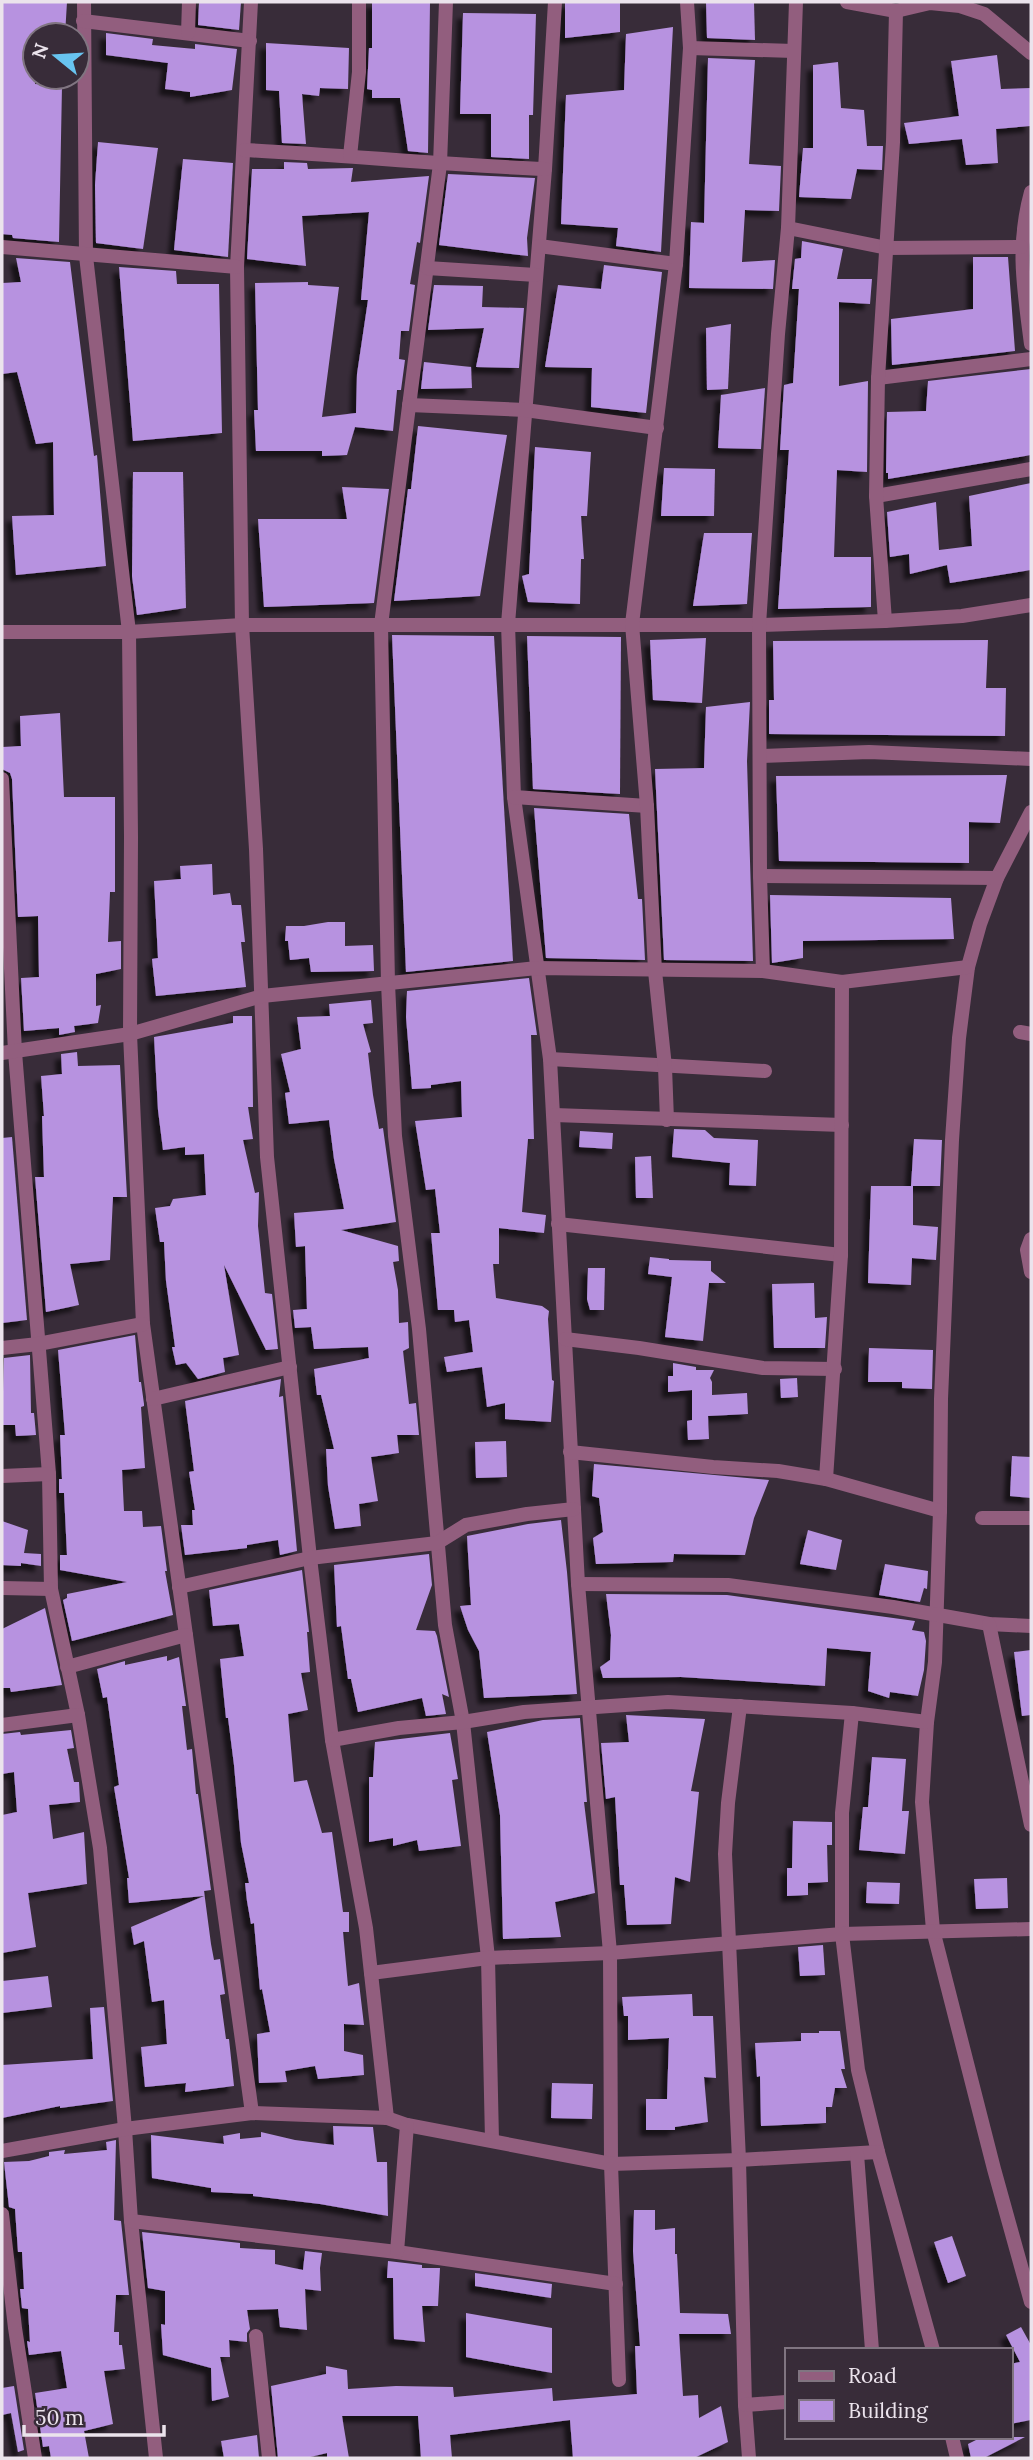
<svg xmlns="http://www.w3.org/2000/svg" width="1033" height="2460" viewBox="0 0 1033 2460" font-family="Lora,serif">
<style>
.building{fill:#b792e0;filter:url(#shadow)}
.lines{fill:none;stroke-linecap:round;stroke-linejoin:round}
.street{stroke:#925e7e;stroke-width:14}
</style>
<defs>
<filter id="shadow"><feDropShadow dx="-6" dy="6" stdDeviation="2" flood-color="#0009"/></filter>
</defs>
<rect width="100%" height="100%" fill="#382c39"/>
<!-- building -->
<g class="building">
<polygon points="2,2 67,2 65,35 35,35 35,84 62,86 59,242 13,238 12,235 2,234"/>
<polygon points="199,2 241,2 239,30 198,25"/>
<polygon points="372,2 430,2 428,153 408,151 400,98 372,98 372,90 367,89 369,48 372,48"/>
<polygon points="565,2 620,2 620,32 565,38"/>
<polygon points="706,2 754,2 755,40 707,38"/>
<polygon points="463,13 536,14 533,115 529,115 529,159 491,157 491,114 460,114"/>
<polygon points="673,27 661,252 616,246 618,228 561,224 566,95 624,90 626,34"/>
<polygon points="106,33 153,39 152,45 195,49 195,44 237,49 232,90 190,97 190,92 165,89 168,63 106,55"/>
<polygon points="266,43 349,48 348,89 320,88 319,96 302,94 306,144 282,143 279,91 266,90"/>
<polygon points="997,55 1001,89 1031,88 1031,126 996,129 998,163 966,165 962,139 909,144 904,123 959,116 951,61"/>
<polygon points="708,58 755,60 749,164 781,166 779,211 745,210 742,262 775,260 773,289 689,288 691,222 704,223"/>
<polygon points="838,62 841,108 864,110 867,146 883,146 882,170 857,169 851,199 799,197 803,148 813,148 813,65"/>
<polygon points="98,142 158,148 143,249 96,243 95,185"/>
<polygon points="183,159 233,163 228,257 174,250"/>
<polygon points="284,162 307,163 308,169 353,168 351,182 429,176 420,243 417,242 410,284 415,285 409,331 401,331 399,359 405,360 401,390 397,390 393,431 355,427 347,455 322,456 322,451 256,451 254,410 258,410 255,283 308,282 308,285 339,287 322,417 356,413 357,374 368,300 361,300 369,212 302,216 306,266 247,259 252,169 284,169"/>
<polygon points="448,174 535,178 527,238 528,256 439,245"/>
<polygon points="802,241 843,249 837,279 872,279 870,304 839,302 839,386 868,381 867,472 837,470 834,557 871,557 871,607 778,609 789,450 780,450 784,385 793,383 799,289 792,289 795,259 801,258"/>
<polygon points="973,257 1008,257 1015,351 892,365 891,319 973,309"/>
<polygon points="16,258 70,262 94,456 97,455 106,566 16,575 12,516 54,515 53,442 36,444 17,372 2,374 2,283 21,282"/>
<polygon points="604,265 662,272 646,413 591,407 592,368 545,367 558,285 601,289"/>
<polygon points="119,267 176,271 177,284 219,284 222,433 133,441"/>
<polygon points="434,285 483,286 482,307 524,308 519,368 476,367 484,328 428,330"/>
<polygon points="731,324 728,389 707,390 706,328"/>
<polygon points="424,362 471,367 472,388 421,389"/>
<polygon points="1031,369 1031,455 888,479 888,473 886,473 887,412 926,411 928,381"/>
<polygon points="765,388 761,449 718,448 721,395"/>
<polygon points="418,426 507,435 480,596 394,601 408,489 411,489"/>
<polygon points="535,447 591,452 587,516 581,516 584,559 581,559 580,604 528,602 522,576 529,574"/>
<polygon points="664,468 715,469 714,516 661,516"/>
<polygon points="133,472 183,472 186,608 137,615 132,576"/>
<polygon points="1031,483 1031,570 950,583 947,565 910,574 909,554 890,557 887,512 936,502 939,550 972,546 969,496"/>
<polygon points="342,487 389,489 374,603 264,607 258,519 347,519"/>
<polygon points="704,533 752,533 747,604 693,606"/>
<polygon points="392,635 494,636 513,961 406,972"/>
<polygon points="527,636 621,637 620,794 533,789"/>
<polygon points="706,638 702,703 653,700 650,640"/>
<polygon points="988,640 986,688 1006,688 1005,736 769,734 769,700 774,700 773,641"/>
<polygon points="750,702 747,761 753,961 664,960 655,769 704,768 706,707"/>
<polygon points="60,713 64,797 115,797 115,892 110,892 108,942 121,941 121,969 96,974 96,1006 101,1005 98,1023 74,1026 75,1032 59,1035 59,1028 24,1031 21,978 39,977 38,916 18,917 12,779 10,773 2,769 2,747 21,746 20,716"/>
<polygon points="1007,775 1000,823 969,822 969,863 779,861 776,776"/>
<polygon points="534,808 629,814 638,899 642,899 645,960 546,958"/>
<polygon points="212,864 213,895 230,893 232,905 241,905 245,942 241,942 246,987 156,996 152,959 158,958 154,881 181,879 180,866"/>
<polygon points="770,895 951,898 954,939 803,941 803,958 772,963"/>
<polygon points="328,922 345,922 345,946 373,945 374,971 311,972 309,958 290,960 288,941 285,941 286,926 304,926"/>
<polygon points="529,978 537,1035 531,1035 534,1139 528,1139 522,1212 546,1215 544,1233 499,1228 499,1264 493,1264 496,1298 542,1306 549,1311 548,1319 552,1380 554,1381 551,1422 505,1419 505,1403 487,1407 482,1367 447,1372 444,1357 473,1352 469,1320 455,1322 454,1310 438,1310 431,1233 440,1233 435,1189 426,1190 415,1121 462,1117 461,1081 431,1085 431,1088 412,1089 406,1017 407,991"/>
<polygon points="371,1000 373,1023 363,1024 371,1052 368,1053 373,1095 379,1129 383,1128 396,1222 341,1230 398,1246 399,1261 393,1262 398,1290 399,1323 408,1322 409,1348 403,1351 409,1404 416,1403 419,1435 397,1435 399,1453 371,1457 378,1501 359,1504 361,1526 335,1529 328,1486 326,1449 334,1449 321,1395 317,1395 314,1369 369,1358 368,1347 314,1349 311,1327 295,1328 293,1310 307,1309 305,1246 296,1247 294,1213 344,1209 334,1159 329,1120 289,1124 285,1093 290,1092 281,1054 301,1049 297,1017 330,1016 329,1004"/>
<polygon points="233,1016 252,1016 253,1107 248,1107 253,1139 243,1140 255,1193 259,1192 258,1226 265,1293 272,1294 278,1349 266,1350 224,1265 239,1355 223,1358 225,1372 198,1379 186,1363 176,1365 172,1347 175,1347 166,1281 164,1242 160,1242 155,1208 170,1206 173,1199 206,1195 204,1154 185,1155 185,1147 163,1150 158,1110 154,1037 233,1023"/>
<polygon points="77,1052 78,1066 120,1065 127,1197 113,1197 110,1260 70,1264 79,1305 46,1312 35,1177 44,1177 42,1116 44,1116 41,1076 62,1074 61,1054"/>
<polygon points="674,1129 705,1130 714,1138 758,1140 756,1186 729,1185 730,1163 672,1157"/>
<polygon points="580,1131 613,1133 612,1149 579,1147"/>
<polygon points="12,1137 27,1320 2,1323 2,1138"/>
<polygon points="914,1139 942,1140 940,1186 913,1186 913,1225 938,1227 936,1260 912,1258 911,1285 868,1283 871,1186 911,1186"/>
<polygon points="651,1156 653,1198 636,1198 635,1157"/>
<polygon points="650,1257 669,1259 669,1260 711,1261 711,1271 726,1283 709,1283 703,1341 665,1337 672,1277 648,1274"/>
<polygon points="588,1268 605,1268 604,1310 590,1310 587,1299"/>
<polygon points="814,1283 815,1318 827,1317 825,1348 774,1348 772,1284"/>
<polygon points="135,1335 139,1382 141,1382 144,1404 144,1406 141,1407 145,1468 122,1470 124,1511 142,1511 143,1527 161,1526 167,1571 165,1571 173,1615 72,1641 63,1600 67,1598 67,1594 127,1582 60,1570 60,1555 67,1555 64,1493 59,1493 59,1479 62,1479 60,1435 65,1435 58,1350"/>
<polygon points="869,1348 933,1350 932,1389 902,1388 902,1382 868,1382"/>
<polygon points="30,1355 31,1413 34,1413 36,1435 16,1436 15,1425 2,1425 4,1358"/>
<polygon points="673,1363 696,1367 696,1370 714,1370 710,1378 712,1382 712,1395 747,1393 748,1414 708,1416 709,1439 688,1440 687,1421 692,1420 692,1390 668,1392 668,1376 673,1376"/>
<polygon points="797,1378 798,1397 781,1398 780,1379"/>
<polygon points="281,1379 279,1397 283,1396 297,1551 280,1555 278,1540 247,1545 247,1548 185,1555 181,1525 193,1525 192,1510 195,1510 189,1472 194,1471 185,1401"/>
<polygon points="506,1441 507,1477 476,1478 475,1442"/>
<polygon points="1012,1456 1031,1457 1031,1498 1010,1496"/>
<polygon points="594,1464 769,1480 754,1518 745,1555 674,1554 673,1562 596,1564 593,1538 603,1532 599,1498 592,1496"/>
<polygon points="561,1520 567,1572 577,1694 484,1698 479,1651 468,1630 460,1606 471,1605 467,1536 528,1524"/>
<polygon points="2,1521 28,1530 24,1553 41,1554 41,1566 21,1563 21,1566 2,1565"/>
<polygon points="808,1530 842,1540 836,1570 800,1564"/>
<polygon points="429,1554 432,1585 416,1630 435,1631 437,1636 449,1697 442,1694 446,1714 426,1716 422,1698 358,1712 351,1679 348,1679 341,1626 337,1627 334,1565"/>
<polygon points="885,1564 928,1571 927,1589 924,1588 920,1602 879,1595"/>
<polygon points="302,1570 309,1632 307,1632 310,1672 301,1673 308,1710 288,1714 294,1782 307,1780 322,1833 332,1832 343,1912 349,1912 349,1932 343,1932 348,1986 359,1983 364,2025 344,2024 344,2051 363,2055 364,2075 318,2079 315,2066 285,2071 287,2082 259,2083 257,2034 270,2032 262,1989 260,1990 254,1923 251,1924 247,1901 245,1883 249,1883 241,1843 234,1765 228,1718 226,1718 220,1659 244,1656 239,1624 213,1626 209,1590"/>
<polygon points="606,1594 727,1595 915,1621 912,1630 924,1632 926,1641 924,1670 918,1696 890,1692 889,1698 868,1691 871,1652 827,1648 825,1686 681,1677 603,1678 600,1667 610,1660 611,1635"/>
<polygon points="45,1608 62,1685 11,1692 10,1688 2,1688 2,1629"/>
<polygon points="1031,1650 1031,1715 1022,1716 1014,1652"/>
<polygon points="167,1656 167,1661 179,1657 186,1706 182,1706 187,1750 192,1749 196,1794 198,1794 211,1890 204,1891 211,1944 214,1960 220,1959 225,1994 220,1995 226,2039 229,2039 234,2086 185,2092 186,2083 145,2087 141,2047 167,2044 164,2000 152,2002 144,1941 134,1945 131,1927 204,1896 129,1903 127,1878 129,1878 114,1787 119,1785 107,1697 103,1698 97,1669 125,1661 125,1665"/>
<polygon points="626,1715 705,1719 691,1791 699,1792 690,1882 675,1877 671,1924 627,1925 624,1885 620,1885 615,1797 606,1799 601,1743 629,1742"/>
<polygon points="580,1718 587,1802 584,1802 595,1893 555,1902 561,1937 503,1939 500,1815 487,1732 543,1720"/>
<polygon points="71,1730 74,1748 67,1749 74,1782 79,1782 80,1802 49,1805 53,1839 84,1832 87,1884 28,1893 36,1947 2,1953 2,1815 17,1812 14,1772 2,1774 2,1734 20,1732 21,1735"/>
<polygon points="450,1733 458,1779 452,1780 461,1846 419,1851 417,1840 393,1846 393,1838 369,1842 369,1777 373,1777 375,1742"/>
<polygon points="872,1757 906,1759 902,1811 909,1811 905,1854 859,1850 863,1807 868,1807"/>
<polygon points="793,1821 832,1822 832,1845 827,1845 828,1882 808,1883 808,1895 787,1896 787,1868 792,1868"/>
<polygon points="1007,1878 1008,1908 976,1909 974,1879"/>
<polygon points="867,1882 900,1883 899,1904 866,1903"/>
<polygon points="823,1945 825,1975 800,1976 798,1947"/>
<polygon points="48,1976 52,2007 2,2013 2,1981"/>
<polygon points="692,1994 693,2016 713,2016 716,2078 704,2077 708,2122 675,2127 675,2130 646,2130 646,2099 667,2099 669,2038 628,2040 628,2016 624,2016 622,1997"/>
<polygon points="104,2007 113,2101 60,2108 60,2106 2,2118 2,2065 93,2059 90,2008"/>
<polygon points="819,2031 840,2031 845,2069 841,2069 847,2088 835,2088 832,2107 826,2107 826,2123 761,2126 760,2076 757,2077 755,2043 801,2041 801,2033 819,2033"/>
<polygon points="552,2083 593,2084 592,2119 551,2118"/>
<polygon points="333,2126 373,2127 377,2162 387,2162 388,2216 320,2204 253,2196 253,2194 211,2192 211,2188 152,2178 151,2135 224,2144 223,2136 240,2133 240,2139 261,2137 261,2132 295,2140 334,2145"/>
<polygon points="116,2140 114,2220 121,2221 129,2295 116,2295 114,2332 119,2332 119,2345 122,2345 125,2369 104,2371 113,2424 84,2431 89,2458 51,2458 49,2446 43,2447 35,2393 67,2388 61,2351 29,2355 27,2341 30,2342 28,2309 22,2308 20,2289 24,2289 22,2252 18,2252 15,2209 9,2207 4,2162 29,2161 49,2156 49,2152 65,2150 64,2154 107,2150 106,2142"/>
<polygon points="634,2210 655,2210 655,2230 675,2228 675,2254 677,2254 680,2313 728,2314 731,2334 679,2334 683,2396 698,2395 699,2418 721,2406 728,2442 694,2458 573,2458 570,2420 450,2435 452,2458 421,2458 418,2416 342,2416 349,2458 327,2458 327,2453 306,2458 278,2458 271,2386 326,2374 326,2366 347,2370 348,2389 396,2386 453,2387 454,2397 552,2388 553,2401 637,2394 635,2346 640,2346 633,2251"/>
<polygon points="142,2232 240,2243 240,2248 275,2250 275,2264 303,2270 305,2251 322,2253 320,2268 321,2291 305,2289 307,2330 280,2327 278,2309 247,2310 250,2329 247,2333 247,2342 229,2340 230,2357 220,2357 229,2397 212,2401 211,2368 163,2355 161,2324 165,2325 165,2291 148,2288"/>
<polygon points="952,2236 966,2276 948,2283 934,2242"/>
<polygon points="388,2261 422,2265 422,2268 440,2268 438,2306 422,2306 425,2342 394,2339 393,2278 387,2278"/>
<polygon points="475,2273 552,2284 551,2298 475,2286"/>
<polygon points="466,2313 552,2328 552,2373 466,2357"/>
<polygon points="1021,2327 1031,2345 1031,2420 1010,2424 1010,2364 1020,2362 1006,2335"/>
<polygon points="14,2386 24,2450 18,2452 11,2413 2,2415 2,2388"/>
<polygon points="257,2435 259,2458 224,2458 221,2441"/>
<polygon points="982,2437 1025,2437 984,2458 971,2458 968,2444"/>
</g>
<g class="lines">
<!-- street -->
<g class="street">
<polyline points="84,2 86,256 129,632 131,837 130,1034 143,1324 252,2113"/>
<polyline points="251,2 237,267 242,625 256,849 267,1157 310,1558 332,1740 366,1928 387,2118"/>
<polyline points="446,2 440,164 381,625 388,983 395,1136 419,1329 445,1625 463,1722 488,1958 492,2140"/>
<polyline points="555,2 545,169 508,624 514,797 550,1059 578,1584 610,1953 611,2164 619,2380"/>
<polyline points="847,2 896,11 930,3 960,6 984,14 1031,53"/>
<polyline points="83,21 250,41"/>
<polyline points="188,33 189,2"/>
<polyline points="690,48 794,51"/>
<path d="M244,150c100,5 200,15 301,19"/>
<polyline points="350,156 359,72 359,2"/>
<path d="M1031,192c-15,55 -7,97 0,152"/>
<polyline points="788,228 887,248 1021,247"/>
<polyline points="539,246 676,264"/>
<polyline points="2,247 237,267"/>
<polyline points="427,268 536,275"/>
<polyline points="878,378 1031,359"/>
<polyline points="409,405 525,410 657,428"/>
<polyline points="876,496 1031,469"/>
<polyline points="885,621 876,496 878,378 893,142 896,11"/>
<polyline points="2,632 129,632 242,625 759,625 885,621 962,616 1031,605"/>
<polyline points="760,756 869,752 1031,759"/>
<polyline points="2,779 15,1052 49,1474 51,1589 78,1715 100,1848 125,2129 131,2221 156,2458"/>
<polyline points="514,797 647,806"/>
<polyline points="1031,812 997,878 980,924 968,967 959,1038 952,1140 941,1399 940,1511 935,1662 927,1722 922,1802 933,1930 994,2169 1031,2302"/>
<polyline points="760,876 997,878"/>
<polyline points="763,971 760,876 759,625 778,334 788,228 796,2"/>
<polyline points="1020,1032 1031,1034"/>
<polyline points="2,1053 130,1034 262,996 537,968 763,971 842,982 968,967"/>
<polyline points="550,1059 765,1071"/>
<polyline points="554,1115 842,1125"/>
<polyline points="667,1120 665,1067 655,971 647,806 632,624 676,264 690,48 687,2"/>
<polyline points="558,1224 841,1255"/>
<polyline points="1031,1239 1027,1250 1031,1272"/>
<polyline points="565,1339 639,1348 763,1368 835,1369"/>
<polyline points="2,1348 38,1344 143,1324"/>
<polyline points="153,1399 290,1367"/>
<polyline points="570,1452 713,1467 778,1471 826,1479 940,1511"/>
<polyline points="2,1476 49,1474"/>
<polyline points="826,1479 841,1255 842,982"/>
<polyline points="982,1518 1031,1518"/>
<polyline points="578,1584 728,1585 893,1607 989,1624 1031,1626"/>
<polyline points="179,1587 310,1558 437,1543 466,1525 527,1514 574,1509"/>
<polyline points="2,1588 51,1589"/>
<polyline points="989,1624 1031,1825"/>
<polyline points="67,1667 186,1635"/>
<polyline points="740,1706 728,1803 725,1854 739,2160 745,2405 749,2458"/>
<polyline points="852,1713 842,1813 842,1934 858,2070 878,2152 933,2350"/>
<polyline points="2,1725 78,1715"/>
<polyline points="332,1740 399,1728 463,1722 524,1712 668,1702 852,1713 927,1722"/>
<polyline points="371,1973 488,1958 610,1953 842,1934 1031,1929"/>
<polyline points="2,2151 125,2129 252,2113 387,2118 407,2125 611,2164 739,2160 878,2152"/>
<polyline points="857,2154 872,2350"/>
<polyline points="2,2214 15,2328 35,2458"/>
<polyline points="131,2221 397,2252 616,2284"/>
<polyline points="397,2252 407,2125"/>
<polyline points="256,2336 269,2458"/>
<polyline points="745,2405 786,2402"/>
<polyline points="952,2437 957,2458"/>
</g>
</g>
<!-- border -->
<rect width="1033" height="2460" fill="none" stroke="#ebe3ec" stroke-width="7"/>
<!-- legend -->
<rect x="785" y="2348" width="228" height="91" fill="#382c39" stroke="#807581" stroke-width="2"/>
<rect x="799" y="2371" width="35" height="10" fill="#925e7e" stroke="#807581" stroke-width="2"/>
<text x="848" y="2383" font-size="21" fill="#ebe3ec">Road</text>
<rect x="799" y="2400" width="35" height="21" fill="#b792e0" stroke="#807581" stroke-width="2"/>
<text x="848" y="2418" font-size="21" fill="#ebe3ec">Building</text>
<!-- north arrow -->
<g transform="translate(56 56) rotate(288)"><circle r="33" fill="#382c39" stroke="#807581" stroke-width="2"/>
<path d="M0-5L12 26L0 18L-12 26Z" fill="#68c4f0"/>
<text y="-10" font-size="19" font-weight="bold" text-anchor="middle" fill="#ebe3ec">N</text>
</g>
<!-- scale -->
<path d="M24 2425v10h140v-10" fill="none" stroke="#ebe3ec" stroke-width="3.5"/>
<text x="35" y="2425" font-size="21" fill="#ebe3ec" stroke="#382c39" stroke-width="5" paint-order="stroke">50 m</text>
</svg>
